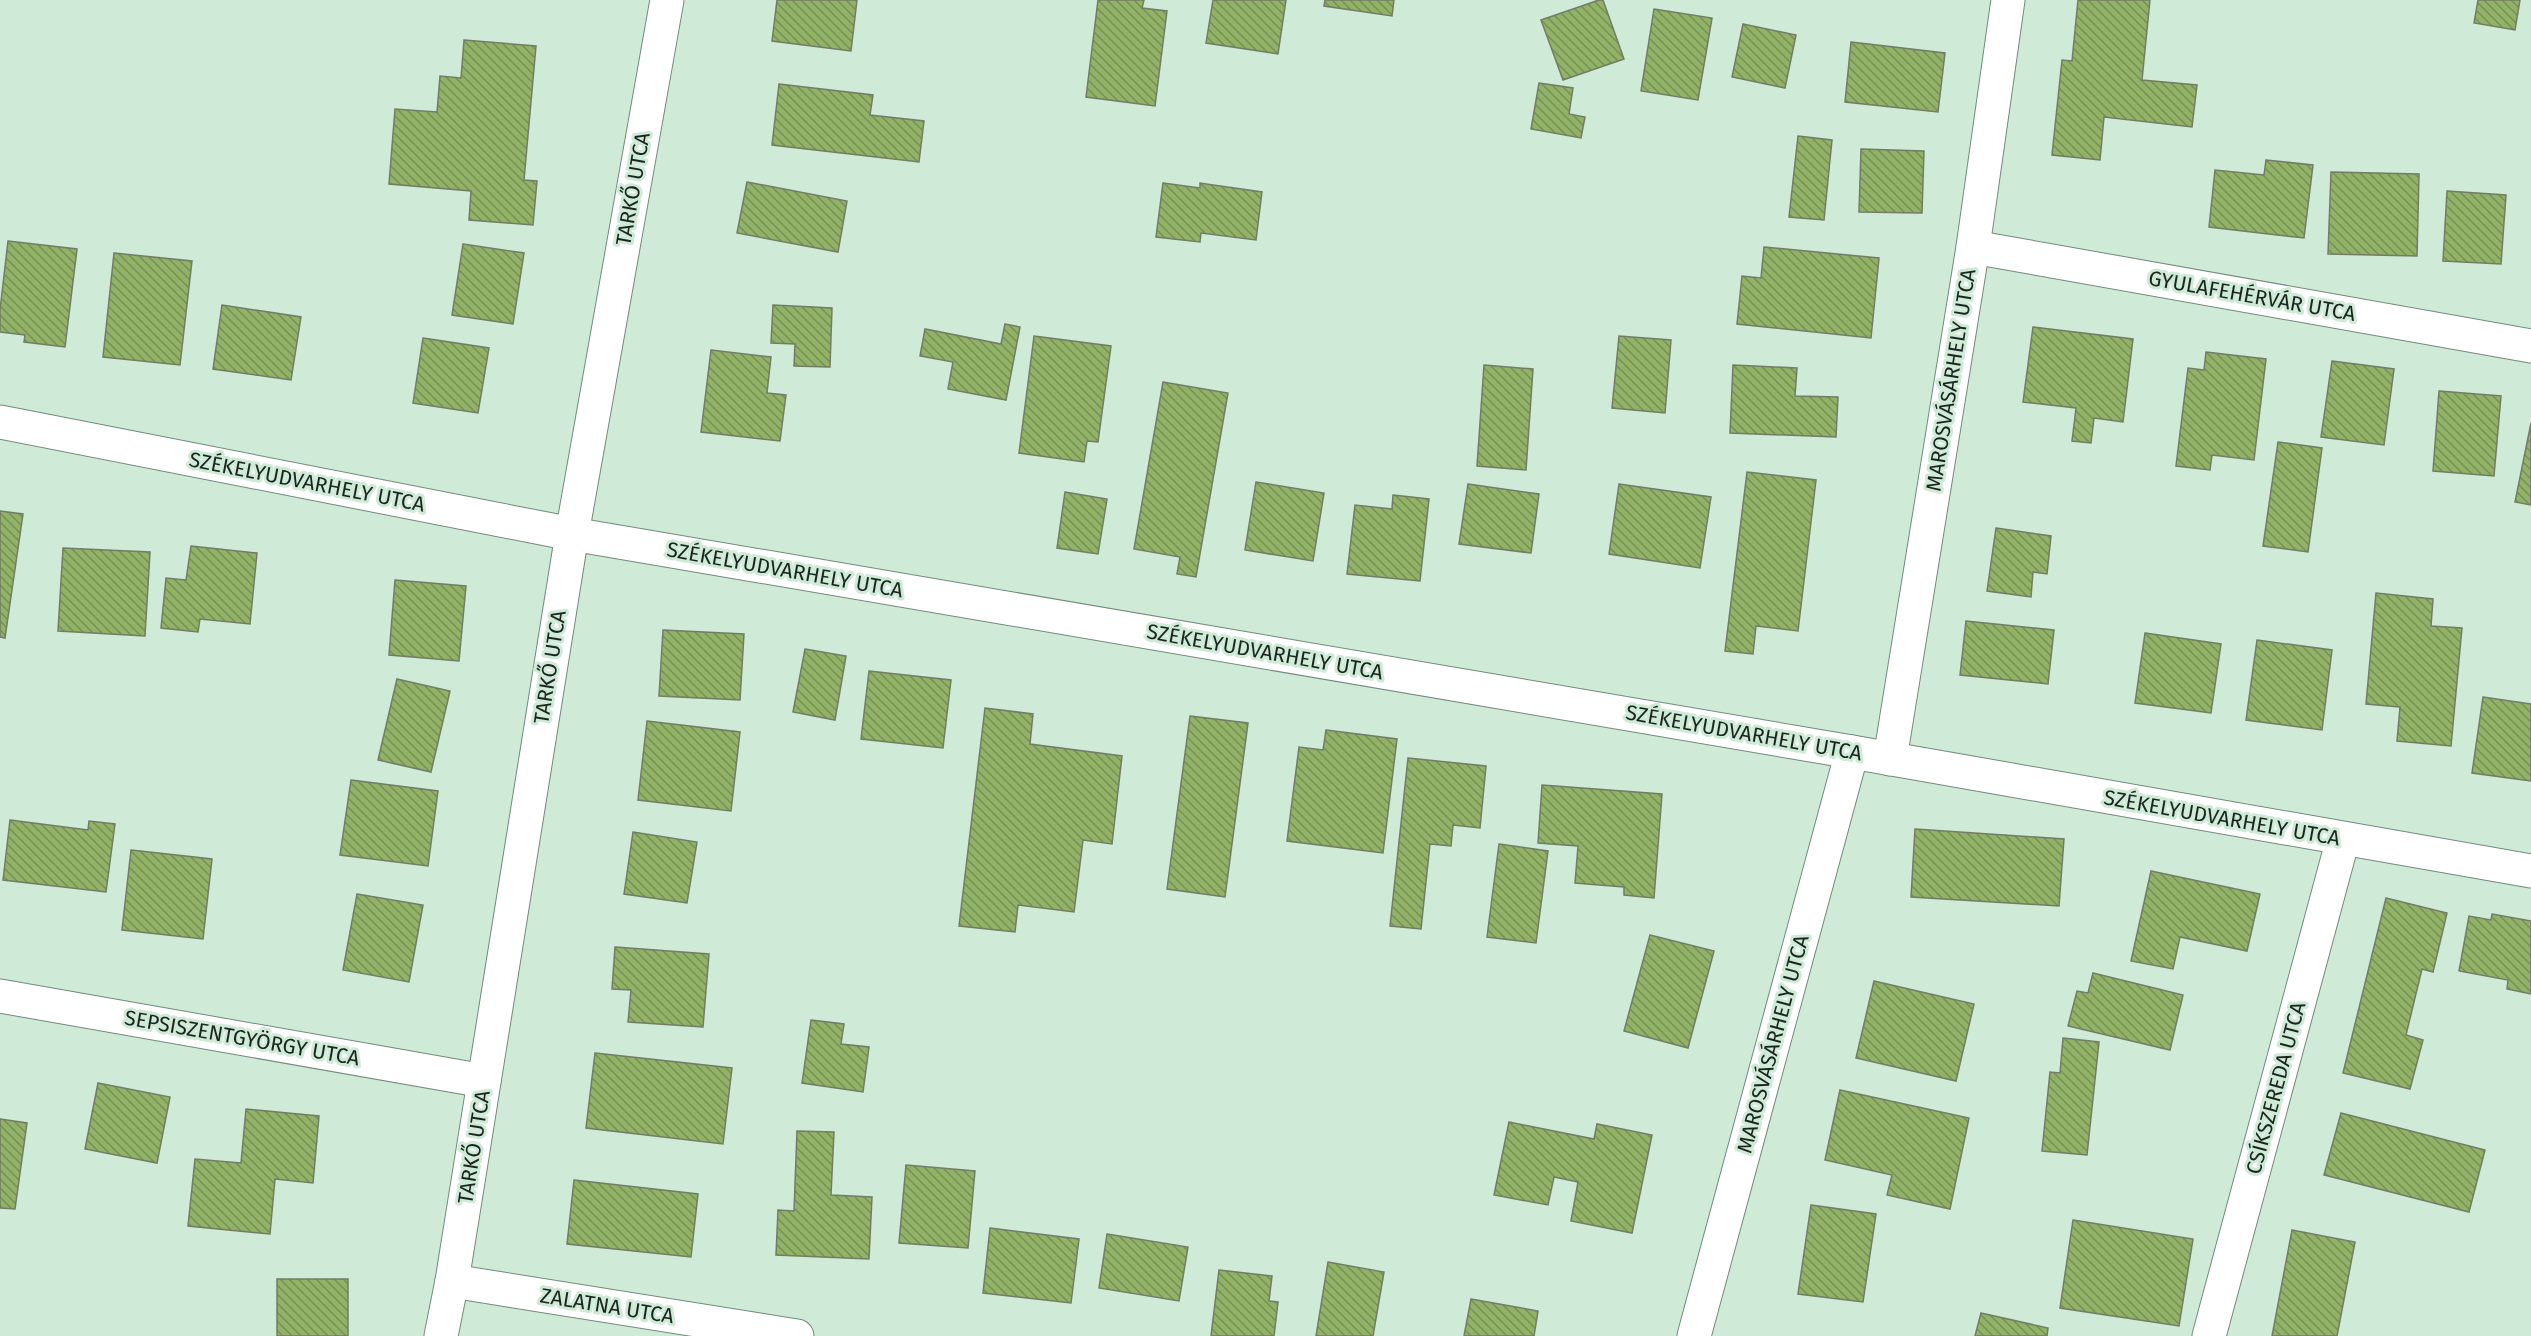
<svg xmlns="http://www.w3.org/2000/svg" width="2531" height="1336" viewBox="0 0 2531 1336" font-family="'Fira Sans',sans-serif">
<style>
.building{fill:url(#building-back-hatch);stroke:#727d66;stroke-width:1.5}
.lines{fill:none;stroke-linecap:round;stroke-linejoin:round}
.street-casing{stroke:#728b7a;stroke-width:35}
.street{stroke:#fff;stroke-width:33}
.labels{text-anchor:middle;stroke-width:6;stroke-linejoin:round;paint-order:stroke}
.street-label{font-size:21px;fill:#1b251f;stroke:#cfead7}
</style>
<defs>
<pattern id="building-back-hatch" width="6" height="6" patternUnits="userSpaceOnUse" patternTransform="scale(1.5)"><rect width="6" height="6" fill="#91b267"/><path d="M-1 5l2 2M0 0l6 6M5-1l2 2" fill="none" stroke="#769154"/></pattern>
</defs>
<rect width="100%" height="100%" fill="#cfead7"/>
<!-- building -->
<g class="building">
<polygon points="777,0 857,0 851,51 772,41"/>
<polygon points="1098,0 1144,0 1142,8 1167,11 1155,106 1086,97"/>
<polygon points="1213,0 1286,0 1278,54 1206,43"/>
<polygon points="1325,0 1394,0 1392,16 1324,6"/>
<polygon points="1599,0 1603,0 1624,59 1563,80 1541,20"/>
<polygon points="2078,0 2150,0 2142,80 2197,85 2192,127 2104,117 2100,160 2052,155 2062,60 2072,61"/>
<polygon points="2478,0 2520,0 2515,30 2474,23"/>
<polygon points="1654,9 1712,18 1698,100 1641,91"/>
<polygon points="1743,24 1796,35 1785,88 1732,77"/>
<polygon points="464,40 536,46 524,180 537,181 533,225 469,220 471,191 389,184 395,109 437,112 440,76 461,78"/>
<polygon points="1851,42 1945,53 1938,112 1845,102"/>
<polygon points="1539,83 1573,88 1569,114 1585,117 1581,138 1531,129"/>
<polygon points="779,84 873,95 870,115 924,121 919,162 772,145"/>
<polygon points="1798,136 1832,140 1824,220 1789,217"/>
<polygon points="1861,149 1924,151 1922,213 1859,212"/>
<polygon points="2266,160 2313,165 2304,238 2209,227 2215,170 2264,175"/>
<polygon points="2331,172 2419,174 2417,256 2328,254"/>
<polygon points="747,182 847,201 838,252 737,233"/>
<polygon points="1163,183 1200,188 1200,183 1262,192 1256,240 1201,233 1200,242 1156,237"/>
<polygon points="2447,191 2506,195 2501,264 2443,261"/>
<polygon points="8,241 77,249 65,347 24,342 25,335 0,332 0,310"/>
<polygon points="463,244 524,253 513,324 452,315"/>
<polygon points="1764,247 1879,258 1871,338 1737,324 1742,276 1761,278"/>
<polygon points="114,253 192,261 180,365 103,357"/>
<polygon points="222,305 301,317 291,380 213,369"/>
<polygon points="773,305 832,308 830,367 794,366 795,344 771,343"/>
<polygon points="1005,324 1020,327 1006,400 948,389 953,362 920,356 925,329 1001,344"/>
<polygon points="2033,327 2133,339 2123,422 2094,418 2091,443 2072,441 2076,408 2023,402"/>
<polygon points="1034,336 1111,346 1098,442 1087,441 1084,462 1019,453"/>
<polygon points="1619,336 1671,340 1665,413 1612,408"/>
<polygon points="423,338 489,348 478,413 413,403"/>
<polygon points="711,350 771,357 767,393 786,395 780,441 701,432"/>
<polygon points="2206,352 2266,359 2254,460 2212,455 2210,470 2176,466 2188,368 2204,370"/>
<polygon points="2332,361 2394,369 2384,445 2321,437"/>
<polygon points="1484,365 1533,369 1526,470 1477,466"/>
<polygon points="1733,365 1797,368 1795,396 1838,397 1836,437 1730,433"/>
<polygon points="1163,382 1228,393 1196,577 1177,574 1180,557 1134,549"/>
<polygon points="2439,391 2501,396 2494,476 2433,471"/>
<polygon points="2531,423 2531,505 2515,502"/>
<polygon points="2278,442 2322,448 2308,552 2263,546"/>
<polygon points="1747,472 1816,480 1798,631 1756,626 1753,654 1725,651"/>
<polygon points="1256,482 1324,493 1313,561 1245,550"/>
<polygon points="1468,484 1539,494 1531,553 1459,544"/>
<polygon points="1619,484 1711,497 1700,568 1609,554"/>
<polygon points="1065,492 1107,499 1098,554 1057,548"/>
<polygon points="1393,495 1429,499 1420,581 1347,574 1355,505 1392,509"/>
<polygon points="0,511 23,514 5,638 0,637"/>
<polygon points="1996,528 2051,536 2047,574 2033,572 2031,597 1987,591"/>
<polygon points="191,546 257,553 250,624 200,619 198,632 161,628 166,578 186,580"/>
<polygon points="63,548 150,552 145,636 58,631"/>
<polygon points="395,580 466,586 459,661 389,655"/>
<polygon points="2376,593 2433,599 2431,626 2462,628 2451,746 2397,741 2400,707 2366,704"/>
<polygon points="1966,621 2054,630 2048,684 1960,675"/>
<polygon points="663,630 744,634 740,700 659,696"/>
<polygon points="2145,633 2221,644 2211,713 2135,703"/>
<polygon points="2257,640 2332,650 2322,730 2246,720"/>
<polygon points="805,649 846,656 835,720 793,712"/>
<polygon points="869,671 951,680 943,748 861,739"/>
<polygon points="397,679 450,691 431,772 378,760"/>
<polygon points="2483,697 2531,704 2531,781 2472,773"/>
<polygon points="985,708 1033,714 1030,744 1122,756 1112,844 1083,840 1074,912 1018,905 1015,932 959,926"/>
<polygon points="1190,716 1248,723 1225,897 1167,889"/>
<polygon points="647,721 740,732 731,811 638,800"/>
<polygon points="1326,730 1397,739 1383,853 1287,841 1299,747 1323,750"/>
<polygon points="1408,758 1486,766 1480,828 1453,825 1451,846 1430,844 1421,929 1390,926"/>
<polygon points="351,780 438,791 428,866 340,855"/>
<polygon points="1542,785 1662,794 1654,898 1624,895 1624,887 1575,883 1578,846 1538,843"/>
<polygon points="10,820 88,830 89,821 115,824 106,892 3,880"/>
<polygon points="1915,829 2064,839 2059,906 1911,897"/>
<polygon points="633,832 697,842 687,903 624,894"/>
<polygon points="1499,844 1548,851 1536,943 1487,937"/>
<polygon points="131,850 212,859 203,939 122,930"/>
<polygon points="2151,871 2260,894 2247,951 2180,937 2173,969 2131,961"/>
<polygon points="357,894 423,905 409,982 343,970"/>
<polygon points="2386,898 2447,913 2433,972 2422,969 2406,1035 2423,1040 2410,1089 2343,1073"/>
<polygon points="2492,914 2531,921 2531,994 2507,989 2508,980 2459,971 2469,916 2491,920"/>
<polygon points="1650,935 1714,951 1688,1048 1624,1031"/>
<polygon points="615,947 709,954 703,1027 628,1022 631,990 612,989"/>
<polygon points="2093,973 2183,995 2170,1050 2068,1026 2077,991 2088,993"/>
<polygon points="1874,981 1974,1004 1956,1081 1856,1058"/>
<polygon points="811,1020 844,1024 841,1044 869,1047 863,1092 802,1083"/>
<polygon points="2063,1038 2099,1042 2087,1155 2042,1151 2050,1072 2060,1073"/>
<polygon points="595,1053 732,1068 723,1144 586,1128"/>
<polygon points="98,1083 170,1097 157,1163 85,1149"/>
<polygon points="1840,1090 1969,1118 1950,1209 1887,1195 1892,1175 1825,1160"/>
<polygon points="246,1109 319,1116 313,1183 275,1179 270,1234 188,1226 195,1159 241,1163"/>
<polygon points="2341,1113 2485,1150 2469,1212 2324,1175"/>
<polygon points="0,1119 27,1123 15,1209 0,1208"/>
<polygon points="1509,1122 1594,1139 1597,1124 1652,1135 1632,1233 1571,1221 1578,1182 1554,1177 1548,1205 1494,1195"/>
<polygon points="797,1131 834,1132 831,1195 872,1197 869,1259 776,1255 778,1210 794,1211"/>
<polygon points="906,1165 975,1171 968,1248 899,1243"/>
<polygon points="574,1180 698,1194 691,1257 567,1244"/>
<polygon points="1811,1205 1876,1214 1863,1302 1798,1294"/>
<polygon points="2073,1220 2193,1239 2179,1326 2060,1308"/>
<polygon points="990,1228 1079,1239 1071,1303 983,1293"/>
<polygon points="2292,1230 2355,1242 2337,1336 2272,1336"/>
<polygon points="1107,1234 1188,1247 1179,1301 1099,1288"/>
<polygon points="1328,1262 1384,1272 1373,1336 1316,1336"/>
<polygon points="1219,1270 1272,1276 1269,1301 1278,1302 1274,1336 1211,1336"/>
<rect x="277" y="1279" width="71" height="57"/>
<polygon points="1471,1299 1538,1311 1534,1336 1464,1336"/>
<polygon points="1981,1313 2048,1328 2047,1336 1975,1336"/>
</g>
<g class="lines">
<defs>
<g id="street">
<polyline points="1973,247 2531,346"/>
<polyline points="0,422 572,534 1852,752 2531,871"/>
<polyline points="1890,759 1973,247 2008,0"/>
<polyline points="0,996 484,1081"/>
<polyline points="452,1281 797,1336"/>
<polyline points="441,1336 452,1281 572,534 667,0"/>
<polyline points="1694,1336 1852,752"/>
<polyline points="2209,1336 2343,839"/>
</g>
</defs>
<!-- street casing -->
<use href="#street" class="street-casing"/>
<!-- street -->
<use href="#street" class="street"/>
</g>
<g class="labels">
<!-- street labels -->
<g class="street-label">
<text transform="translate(633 189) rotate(-80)" y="7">TARKŐ UTCA</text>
<text transform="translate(2252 296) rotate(10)" y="7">GYULAFEHÉRVÁR UTCA</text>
<text transform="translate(1951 380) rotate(-81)" y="7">MAROSVÁSÁRHELY UTCA</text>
<text transform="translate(307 482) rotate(11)" y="7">SZÉKELYUDVARHELY UTCA</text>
<text transform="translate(785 570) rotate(10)" y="7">SZÉKELYUDVARHELY UTCA</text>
<text transform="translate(1265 652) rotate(10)" y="7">SZÉKELYUDVARHELY UTCA</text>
<text transform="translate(550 667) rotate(-81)" y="7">TARKŐ UTCA</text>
<text transform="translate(1744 733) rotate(10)" y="7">SZÉKELYUDVARHELY UTCA</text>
<text transform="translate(2222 818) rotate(10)" y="7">SZÉKELYUDVARHELY UTCA</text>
<text transform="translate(242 1038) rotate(10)" y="7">SEPSISZENTGYÖRGY UTCA</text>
<text transform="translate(1773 1044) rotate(-75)" y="7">MAROSVÁSÁRHELY UTCA</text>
<text transform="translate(2276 1088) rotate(-75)" y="7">CSÍKSZEREDA UTCA</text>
<text transform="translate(474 1147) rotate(-81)" y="7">TARKŐ UTCA</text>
<text transform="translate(607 1306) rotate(9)" y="7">ZALATNA UTCA</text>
</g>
</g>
</svg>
